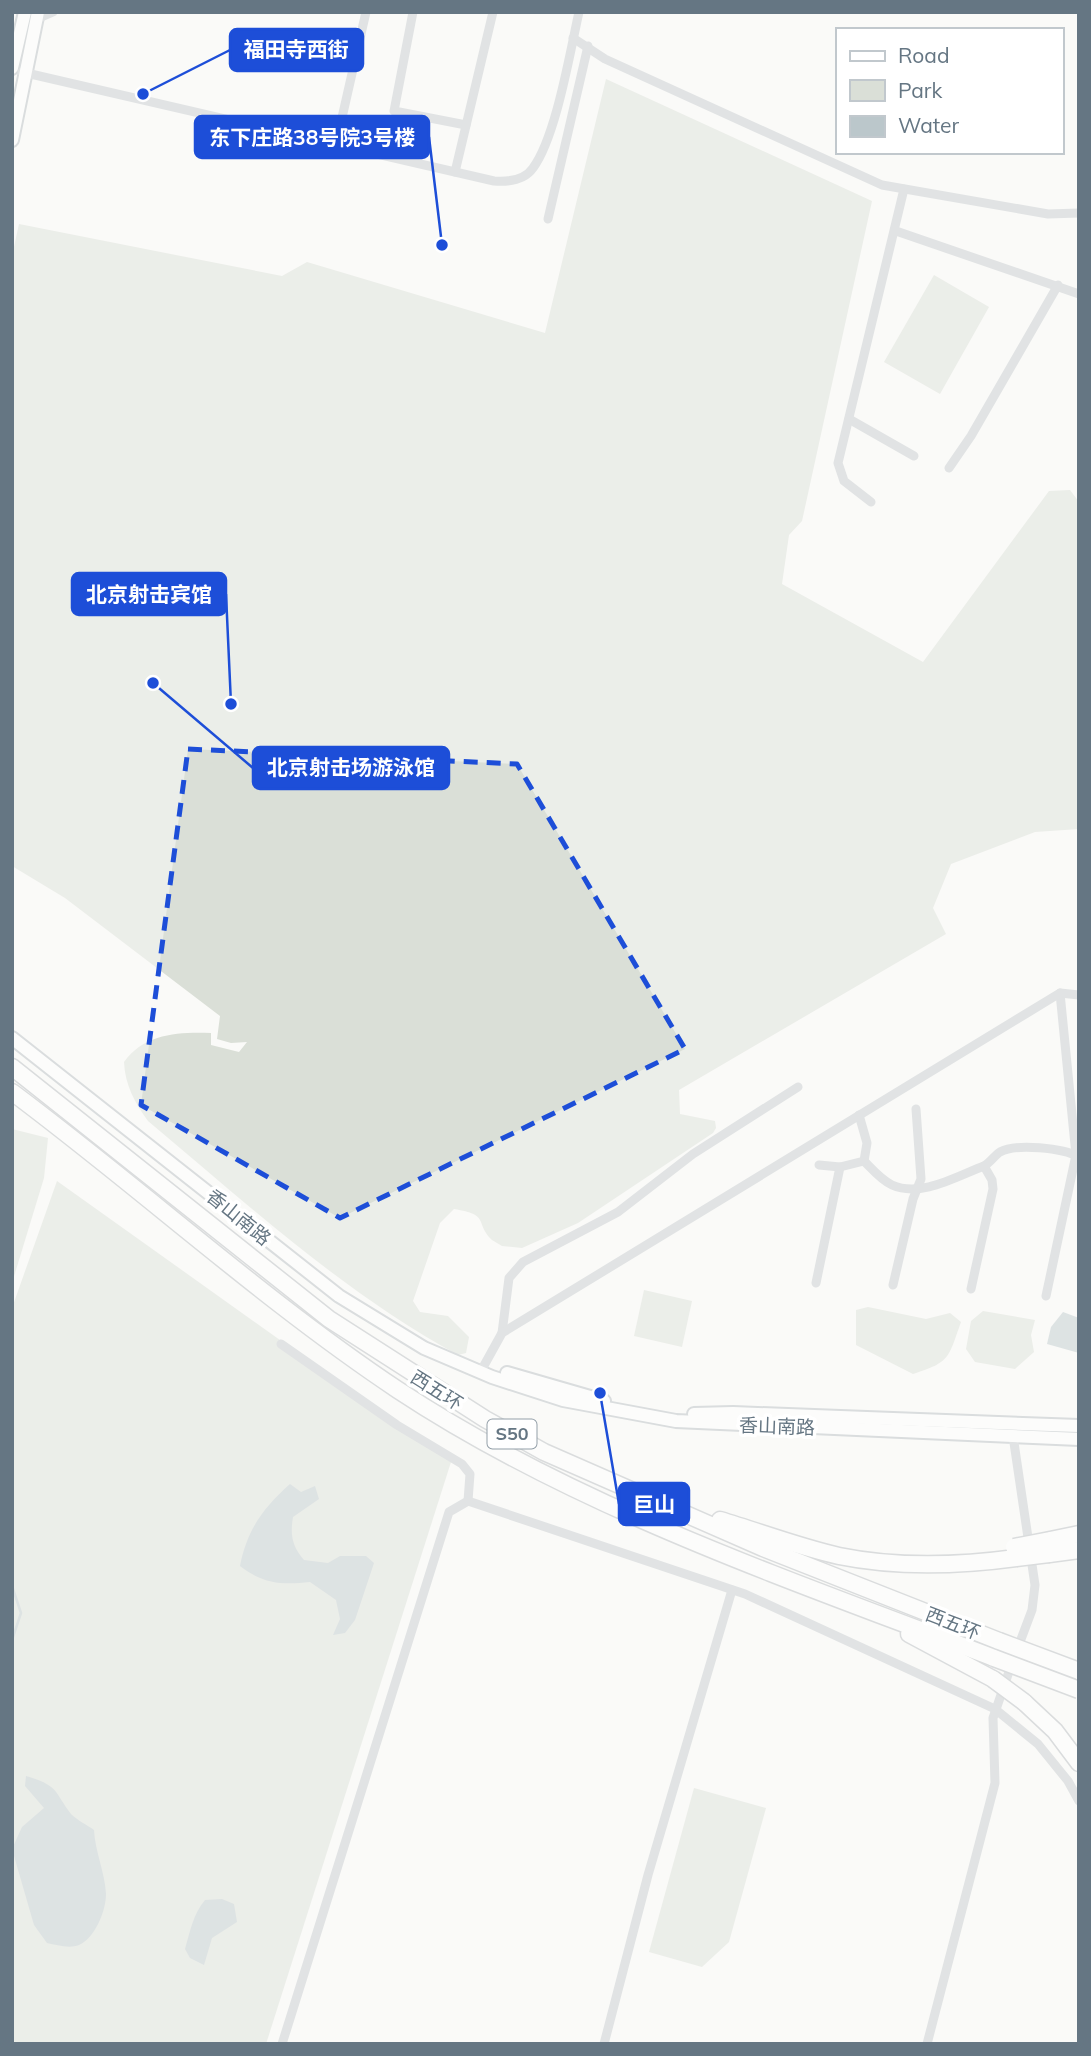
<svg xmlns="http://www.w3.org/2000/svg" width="1091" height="2056" viewBox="0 0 1091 2056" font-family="Mulish,'Noto Sans SC',sans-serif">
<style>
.green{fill:#dadfd7}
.water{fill:#bbc7cb}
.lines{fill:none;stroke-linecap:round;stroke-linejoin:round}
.stream{stroke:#bbc7cb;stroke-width:2.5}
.secondary-casing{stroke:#b3babf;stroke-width:16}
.motorway-casing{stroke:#b4b9bd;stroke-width:19}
.minor{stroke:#c3c8cc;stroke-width:9}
.secondary{stroke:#fff;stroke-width:12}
.motorway{stroke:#fff;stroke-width:16}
.motorway-bridge-casing{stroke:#b4b9bd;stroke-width:19;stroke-linecap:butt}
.motorway-bridge{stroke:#fff;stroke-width:16}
.marked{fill:none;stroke:#1d4ed8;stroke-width:5;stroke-dasharray:14 9;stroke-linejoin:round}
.labels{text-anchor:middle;stroke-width:7;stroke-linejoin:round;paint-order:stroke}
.shield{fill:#fff;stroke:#939fa8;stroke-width:2}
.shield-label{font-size:18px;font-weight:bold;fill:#657683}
.street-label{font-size:19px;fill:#657683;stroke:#fff}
.leader{fill:none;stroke:#1d4ed8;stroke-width:2.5}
.callout-dot{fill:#1d4ed8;stroke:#fff;stroke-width:2.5}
.callout{fill:#1d4ed8;stroke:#1d4ed8;stroke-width:2.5}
.callout-label{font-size:21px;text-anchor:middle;font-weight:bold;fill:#fff}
</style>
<rect width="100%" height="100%" fill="#fafaf8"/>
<!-- green -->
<g class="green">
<path d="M606,79l266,122 -70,320 -13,14 -7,49 141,78 126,-171 21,-1 9,12v327l-44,3 -84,32 -18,44 13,26 -267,156 1,24 35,7 1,7 -3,5 -135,90 -56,25 -20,-2 -10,-6c-18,-18 -1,-25 -38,-31l-14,14 -27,78 7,11 28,4 21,21 -3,16 -8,2c-114,-62 -211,-151 -310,-234 -13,-18 -23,-36 -24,-59 21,-29 55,-30 87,-29v12l28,7 8,-10 -16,1 -14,-4 3,-23 -155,-118 -53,-32v-610l7,-32 263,52 25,-14 238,71z"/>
<polygon points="934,275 989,307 940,394 884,362"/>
<polygon points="12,1129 48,1138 44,1178 12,1283"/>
<polygon points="57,1181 451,1462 266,2044 12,2044 12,1308"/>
<polygon points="644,1290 692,1301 682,1347 634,1336"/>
<path d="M868,1307l58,12 24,-6 11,9c-13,36 -10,40 -48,52l-57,-29v-35z"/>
<polygon points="983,1311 1035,1320 1031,1335 1034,1352 1015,1369 975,1362 966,1349 971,1321"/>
<polygon points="694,1788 766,1808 729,1942 702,1967 649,1952"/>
</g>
<!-- water -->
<g class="water">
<polygon points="1063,1312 1079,1318 1079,1353 1047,1344 1051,1327"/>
<path d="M290,1484l11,8 14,-6 4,13 -26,18c-3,18 -1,29 11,43l24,3 12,-7h26l8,7 -19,57 -10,13 -12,2 7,-16 -4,-19 -26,-18c-28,3 -47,2 -70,-16 7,-36 23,-58 50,-82z"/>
<path d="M26,1776c33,10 27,14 45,38 6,6 16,11 23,16 1,21 11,43 12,64 0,17 -11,44 -27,51 -10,4 -22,0 -32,-2l-13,-18 -22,-76 10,-22 22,-19 -19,-22z"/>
<path d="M222,1899l12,5 3,18 -25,16 -8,27 -14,-7 -5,-9c5,-17 8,-35 20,-49z"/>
</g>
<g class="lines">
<!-- stream -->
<polyline class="stream" points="12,1586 21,1613 12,1640"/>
<defs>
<g id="secondary">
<polyline points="12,68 25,12"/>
<polyline points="12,140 38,12"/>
<polyline points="12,1038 339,1296 424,1348 492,1377 563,1400 676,1421 1079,1439"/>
<polyline points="507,1373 604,1401"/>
<polyline points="694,1414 733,1413 1079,1426"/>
</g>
<g id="motorway">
<polyline points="12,1067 329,1319 485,1419 544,1452 763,1548 999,1641"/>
<path d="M12,1092c130,97 251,208 386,298 180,119 396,191 596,268"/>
<path d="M720,1520c40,12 79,27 119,36 59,12 118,10 177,2"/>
<polyline points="1050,1540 1079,1534"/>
<polyline points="1049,1554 1079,1550"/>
<polyline points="909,1634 993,1679"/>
<polyline points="1024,1702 1055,1731 1079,1763"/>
</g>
</defs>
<!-- secondary casing -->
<use href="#secondary" class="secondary-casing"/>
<!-- motorway casing -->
<use href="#motorway" class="motorway-casing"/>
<!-- minor -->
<g class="minor">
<polyline points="413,12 394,111 466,125"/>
<polyline points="37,19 53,12"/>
<polyline points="573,38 605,59 882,185 1048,214 1079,213"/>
<path d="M22,72l472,109c14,1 30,0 39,-13 23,-31 37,-116 46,-156"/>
<polyline points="336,144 366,12"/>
<polyline points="455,172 493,12"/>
<polyline points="548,219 588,46"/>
<polyline points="896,231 1079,294"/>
<polyline points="849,419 914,456"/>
<polyline points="949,468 971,436 1058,285"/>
<polyline points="871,502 844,481 838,463 904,189"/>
<path d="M864,1161c8,8 17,19 28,24 29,13 65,-9 92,-19 6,-3 11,-11 16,-14 16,-9 63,-4 79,5"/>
<polyline points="819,1165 840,1167 864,1161 867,1143 859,1115"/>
<polyline points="816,1283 840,1167"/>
<polyline points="893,1285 913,1199 921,1179 916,1109"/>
<polyline points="971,1289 993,1189 992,1180 984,1166"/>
<polyline points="1046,1296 1076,1155 1060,993"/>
<polyline points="502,1333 509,1278 523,1262 618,1212 693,1154 798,1087"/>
<polyline points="281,1344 397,1425 462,1464 470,1474 468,1501"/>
<polyline points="481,1371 502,1333 1060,993 1079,995"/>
<polyline points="1013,1436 1035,1585 1032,1610 1017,1650"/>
<polyline points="282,2044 449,1512 468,1501 745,1594 995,1709 1038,1744 1068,1781 1079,1801"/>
<polyline points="604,2044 648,1875 732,1590"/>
<polyline points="927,2044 995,1783 993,1718 1012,1663"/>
</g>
<!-- secondary -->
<use href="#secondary" class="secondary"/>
<!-- motorway -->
<use href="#motorway" class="motorway"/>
<defs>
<g id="motorway-bridge">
<polyline points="1014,1547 1050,1540"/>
<polyline points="1016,1558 1049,1554"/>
<polyline points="999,1641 1079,1671"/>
<polyline points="994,1658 1079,1690"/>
<polyline points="993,1679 1024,1702"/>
</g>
</defs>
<!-- motorway-bridge casing -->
<use href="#motorway-bridge" class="motorway-bridge-casing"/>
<!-- motorway-bridge -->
<use href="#motorway-bridge" class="motorway-bridge"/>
</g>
<!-- marked area -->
<path d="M0 0H1091V2056H0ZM188,749l329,15 168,285 -345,169 -199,-113z" fill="#fafaf8" fill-opacity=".55" fill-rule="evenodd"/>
<path class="marked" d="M188,749l329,15 168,285 -345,169 -199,-113z"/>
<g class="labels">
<!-- shield labels -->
<rect class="shield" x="487.5" y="1419.5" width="49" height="29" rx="5"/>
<g class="shield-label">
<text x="512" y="1440">S50</text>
</g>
<!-- street labels -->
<g class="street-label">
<text transform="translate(239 1217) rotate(39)" y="7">香山南路</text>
<text transform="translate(437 1390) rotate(32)" y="7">西五环</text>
<text transform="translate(777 1426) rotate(2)" y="7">香山南路</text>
<text transform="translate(953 1623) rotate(21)" y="7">西五环</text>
</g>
</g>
<!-- callouts -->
<path class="leader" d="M143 94L230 50M442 245L429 137M231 704L226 594M153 683L253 768M600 1393L619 1504"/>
<g class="callout-dot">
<circle cx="143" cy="94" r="7"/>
<circle cx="442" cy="245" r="7"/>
<circle cx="231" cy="704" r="7"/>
<circle cx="153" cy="683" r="7"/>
<circle cx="600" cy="1393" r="7"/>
</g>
<g class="callout">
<rect x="230" y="29" width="133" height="42" rx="7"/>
<rect x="195" y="116" width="234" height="42" rx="7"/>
<rect x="72" y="573" width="154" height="42" rx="7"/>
<rect x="253" y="747" width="196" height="42" rx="7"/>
<rect x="619" y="1483" width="70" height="42" rx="7"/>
</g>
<g class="callout-label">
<text x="296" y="57">福田寺西街</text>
<text x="312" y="145">东下庄路38号院3号楼</text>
<text x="149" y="602">北京射击宾馆</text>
<text x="351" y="775">北京射击场游泳馆</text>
<text x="654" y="1512">巨山</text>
</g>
<!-- border -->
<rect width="1091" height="2056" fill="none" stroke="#657683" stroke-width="28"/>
<!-- legend -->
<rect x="836" y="28" width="228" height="126" fill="#ffffff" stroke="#c1c8cd" stroke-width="2"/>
<rect x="850" y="51" width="35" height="10" fill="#ffffff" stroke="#c1c8cd" stroke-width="2"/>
<text x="898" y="63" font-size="21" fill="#657683">Road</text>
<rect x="850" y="80" width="35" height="21" fill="#dadfd7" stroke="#c1c8cd" stroke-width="2"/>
<text x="898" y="98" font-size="21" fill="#657683">Park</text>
<rect x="850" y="116" width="35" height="21" fill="#bbc7cb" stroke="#c1c8cd" stroke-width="2"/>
<text x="898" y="133" font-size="21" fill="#657683">Water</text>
</svg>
